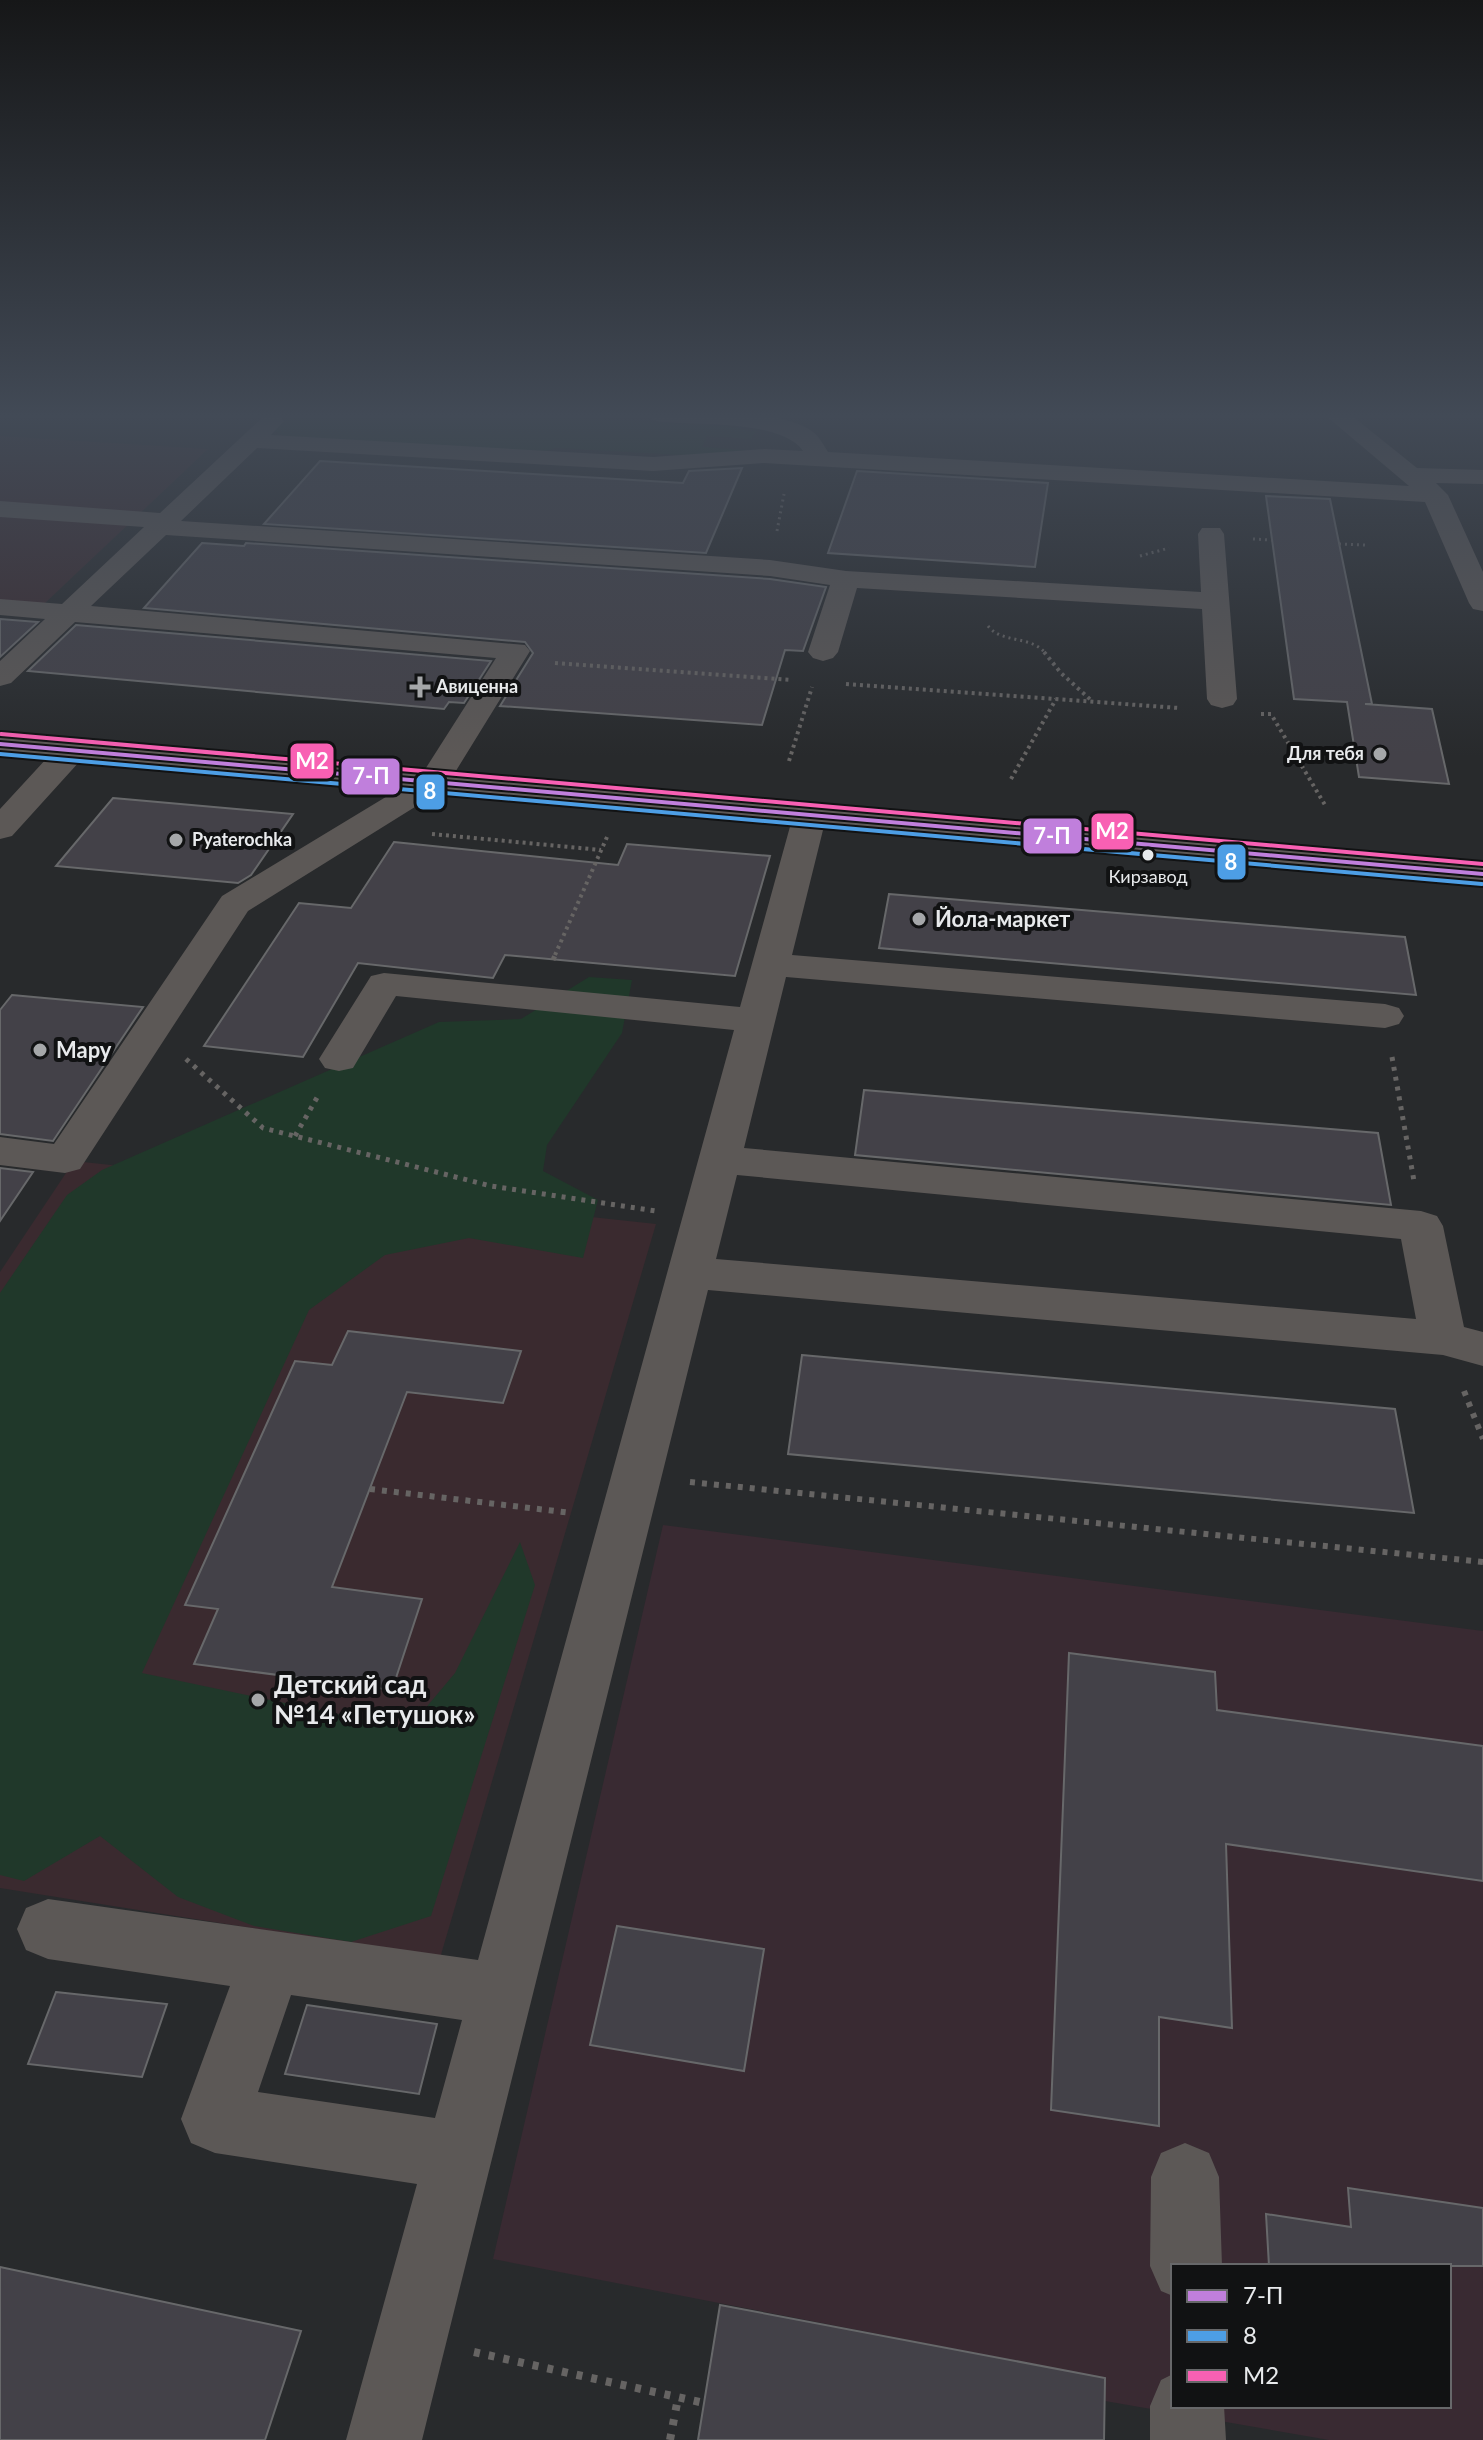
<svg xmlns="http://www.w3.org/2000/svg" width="1483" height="2440" viewBox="0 0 1483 2440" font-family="Lato,sans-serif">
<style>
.industrial{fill:#392a32;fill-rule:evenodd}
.education{fill:#3a2a2f}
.green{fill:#20382a}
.building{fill:#434148;stroke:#67686a;stroke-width:2}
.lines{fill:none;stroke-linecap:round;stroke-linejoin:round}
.path-far4{stroke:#666463;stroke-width:3;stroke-dasharray:2 4;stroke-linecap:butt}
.path-far3{stroke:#666463;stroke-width:4;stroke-dasharray:3 4;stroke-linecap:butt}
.path-far2{stroke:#666463;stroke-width:5;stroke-dasharray:4 6;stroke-linecap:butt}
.path-far1{stroke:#666463;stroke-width:6;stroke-dasharray:5 7;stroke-linecap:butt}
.path{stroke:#666463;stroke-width:8;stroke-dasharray:6 9;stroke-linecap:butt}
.minor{fill:#5c5856;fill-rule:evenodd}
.bus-1-casing{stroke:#111213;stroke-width:8}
.bus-2-casing{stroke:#111213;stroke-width:8}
.bus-3-casing{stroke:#111213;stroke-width:8}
.bus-1{stroke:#c07fdc;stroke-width:4}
.bus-2{stroke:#4d9ee5;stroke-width:4}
.bus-3{stroke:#f860b3;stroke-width:4}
.poi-dot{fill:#a5a7a9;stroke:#111213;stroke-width:3}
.bus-dot{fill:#e8eaec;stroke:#111213;stroke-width:3}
.labels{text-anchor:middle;stroke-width:8;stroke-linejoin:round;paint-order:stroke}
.far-poi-label{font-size:18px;font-weight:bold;fill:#e8eaec;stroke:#111213;text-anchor:start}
.far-bus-label{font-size:18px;fill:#e8eaec;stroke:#111213}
.poi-label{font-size:22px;font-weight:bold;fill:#e8eaec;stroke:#111213;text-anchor:start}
.near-poi-label{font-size:26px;font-weight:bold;fill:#e8eaec;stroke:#111213;text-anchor:start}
.line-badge{stroke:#111213;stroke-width:3}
.badge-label{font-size:22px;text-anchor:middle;font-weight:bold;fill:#fff}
</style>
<rect width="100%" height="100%" fill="#282a2c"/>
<!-- industrial -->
<path class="industrial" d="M663,1525l820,106v809h-154l-224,-39 -1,-23 -611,-119zM1173,2266h276v140h-276z"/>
<!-- education -->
<g class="education">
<polygon points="0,436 208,449 44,604 0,601"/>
<polygon points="74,1161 656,1224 440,1958 0,1888 0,1272"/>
</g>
<!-- green -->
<g class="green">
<polygon points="290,415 516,415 727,426 755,432 751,439 707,436 702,447 746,450 699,456 556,448 536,454 291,440 274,431"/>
<polygon points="589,977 632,980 622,1033 547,1145 543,1171 598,1200 583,1258 469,1238 385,1255 309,1310 142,1673 408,1729 455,1673 520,1542 535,1585 431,1916 351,1942 254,1926 178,1897 100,1836 24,1881 0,1875 0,1293 67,1195 102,1170 439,1022 521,1019"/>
</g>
<!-- building -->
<g class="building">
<polygon points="320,461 683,483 689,471 742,468 706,553 264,524"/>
<polygon points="857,471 1048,483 1035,567 828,553"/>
<polygon points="1266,496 1330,499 1372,704 1365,704 1432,709 1449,784 1359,777 1347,702 1294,699"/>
<polygon points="202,543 244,546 246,543 770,579 826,587 803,651 785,650 762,725 500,706 533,653 525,642 144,608"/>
<polygon points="0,619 38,622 0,657"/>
<polygon points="76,625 491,661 464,703 449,702 444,709 28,671"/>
<polygon points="113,798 293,814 251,875 238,883 56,866"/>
<polygon points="394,842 618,865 627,844 770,856 735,976 505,955 493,978 358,963 303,1057 204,1046 299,903 351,908"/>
<polygon points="889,894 1405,937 1416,995 879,948"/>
<polygon points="12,995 143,1007 53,1141 0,1134 0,1010"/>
<polygon points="864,1090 1378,1133 1391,1205 855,1155"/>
<polygon points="0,1168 33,1172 0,1221"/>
<polygon points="348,1331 521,1351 503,1403 407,1392 332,1587 422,1599 392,1690 194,1664 218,1609 185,1605 295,1361 332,1365"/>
<polygon points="802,1355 1395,1409 1414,1513 788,1454"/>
<polygon points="1069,1653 1215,1672 1217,1710 1483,1746 1483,1881 1226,1844 1232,2028 1159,2017 1159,2126 1051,2110"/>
<polygon points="617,1926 764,1949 744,2071 590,2045"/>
<polygon points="56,1992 167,2004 142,2077 28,2064"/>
<polygon points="307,2005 437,2024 419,2094 285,2074"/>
<polygon points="1348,2188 1483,2208 1483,2266 1269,2266 1266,2214 1351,2227"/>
<polygon points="0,2267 301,2331 265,2440 0,2440"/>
<polygon points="720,2305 1105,2378 1104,2440 698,2440"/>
</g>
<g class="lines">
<!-- path-far4 -->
<g class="path-far4">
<polyline points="777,531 784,494"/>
<polyline points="1253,539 1272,540"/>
<polyline points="1339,544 1365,545"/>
<polyline points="1140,556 1169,548"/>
<path d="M988,626c14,18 44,9 58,28"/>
</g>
<!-- path-far3 -->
<g class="path-far3">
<polyline points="1044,652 1061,673 1092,701"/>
<polyline points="555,663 792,680"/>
<polyline points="846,684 1179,708"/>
<polyline points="1261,714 1271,714 1325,805"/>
<polyline points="789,761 812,687"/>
<polyline points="1011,779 1056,699"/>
<polyline points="432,834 601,850"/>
<polyline points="555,955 607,837"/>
</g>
<!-- path-far2 -->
<g class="path-far2">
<polyline points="553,960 556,953"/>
<polyline points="1392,1057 1414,1181"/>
<polyline points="186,1059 263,1128 491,1186 656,1211"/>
<polyline points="295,1136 318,1096"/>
</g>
<!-- path-far1 -->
<g class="path-far1">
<polyline points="1464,1391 1483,1439"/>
<polyline points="690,1482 1483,1562"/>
<polyline points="370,1489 572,1513"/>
</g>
<!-- path -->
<g class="path">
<polyline points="474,2352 704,2403"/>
<polyline points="670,2440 678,2398"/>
</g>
<!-- minor -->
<g class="minor">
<path d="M269,415l11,1 4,5 -13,14 382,22 111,-8 39,2c-21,-31 -107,-26 -142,-29l-8,-2 -4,-5c42,-1 131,-8 164,17 6,4 11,14 15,20l581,34 -84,-71h26l66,53 66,2v14l-47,-1 12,12 35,77v39l-10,-2 -4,-6 -44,-101 -661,-39 -111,8 -396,-23 -76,73 589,39 76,11 355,21 -3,-58 4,-6h18l4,6 13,165 -4,6 -11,3 -11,-3 -4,-6 -5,-90 -345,-21 -19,64 -5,6 -10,3 -10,-3 -5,-6 22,-67 -60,-9 -604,-41 -75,71 434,39 5,6 -76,123 1029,90v20l-659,-58 -32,129 593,49 14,4 5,8 -5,8 -14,4 -599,-51 -42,171 677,63 16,5 6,10 21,101 19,5v34l-40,-11 -735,-65 -286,1150h-76l71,-256 -202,-31 -24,-10 -10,-24 49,-133 -182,-27 -22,-9 -9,-21 9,-21 22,-9 430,61 256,-930 -338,-34 -43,72 -14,3 -14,-3 -6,-9 52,-83 13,-3 356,34 51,-184 -352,-31 -191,119 -168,258 -15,4 -65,-8v-28l54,7 168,-248 177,-107 -319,-28 -68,75 -12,3v-30l47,-51 -47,-5v-18l424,36 72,-113 -421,-36 -64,61 -11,3v-25l45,-42 -45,-4v-16l62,5 82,-77 -144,-10v-16l160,12 104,-97zM737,1175l664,64 15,80 -700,-60zM291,1995l171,25 -27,98 -177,-26z"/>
<polygon points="1185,2143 1209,2153 1219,2177 1222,2266 1173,2266 1173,2296 1161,2291 1150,2266 1151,2177 1161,2153"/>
<polygon points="1173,2374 1173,2406 1224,2406 1226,2440 1150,2440 1150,2406 1161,2380"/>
</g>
<defs>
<polyline id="bus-1" points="0,744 1483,874"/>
<polyline id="bus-2" points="0,754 1482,884"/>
<polyline id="bus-3" points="1,734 1483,864"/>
</defs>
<!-- bus-1 casing -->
<use href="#bus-1" class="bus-1-casing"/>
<!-- bus-2 casing -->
<use href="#bus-2" class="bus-2-casing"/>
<!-- bus-3 casing -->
<use href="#bus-3" class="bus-3-casing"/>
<!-- bus-1 -->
<use href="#bus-1" class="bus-1"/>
<!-- bus-2 -->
<use href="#bus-2" class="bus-2"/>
<!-- bus-3 -->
<use href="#bus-3" class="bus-3"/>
</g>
<!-- sky -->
<linearGradient id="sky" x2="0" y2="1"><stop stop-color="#161718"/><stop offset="0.55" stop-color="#424a56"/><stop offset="1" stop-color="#424a56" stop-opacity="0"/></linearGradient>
<rect width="1483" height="756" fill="url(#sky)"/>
<!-- markers -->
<g class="poi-dot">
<path d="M416 675h8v8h8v8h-8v8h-8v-8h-8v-8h8z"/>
<circle cx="1380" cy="754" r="8"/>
<circle cx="176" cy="840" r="8"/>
<circle cx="919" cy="919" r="8"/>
<circle cx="40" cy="1050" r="8"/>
<circle cx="258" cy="1700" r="8"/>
</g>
<circle class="bus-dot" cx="1148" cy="855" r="7"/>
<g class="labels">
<!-- far-poi labels -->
<g class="far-poi-label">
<text x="436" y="693">Авиценна</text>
<text x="1364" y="760" text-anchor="end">Для тебя</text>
<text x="192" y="846">Pyaterochka</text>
</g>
<!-- far-bus labels -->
<g class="far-bus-label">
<text x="1148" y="883">Кирзавод</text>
</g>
<!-- poi labels -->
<g class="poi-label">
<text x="935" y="927">Йола-маркет</text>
<text x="56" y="1058">Мару</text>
</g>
<!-- near-poi labels -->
<g class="near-poi-label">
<text x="274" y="1694">Детский сад<tspan x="274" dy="30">№14 «Петушок»</tspan></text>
</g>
</g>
<g class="line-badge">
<rect x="289" y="742" width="46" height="38" rx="8" fill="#f860b3"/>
<rect x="340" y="757" width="61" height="39" rx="8" fill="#c07fdc"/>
<rect x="415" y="773" width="31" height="38" rx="8" fill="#4d9ee5"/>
<rect x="1090" y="812" width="45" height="39" rx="8" fill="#f860b3"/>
<rect x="1022" y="817" width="61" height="38" rx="8" fill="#c07fdc"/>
<rect x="1216" y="843" width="31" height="38" rx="8" fill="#4d9ee5"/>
</g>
<g class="badge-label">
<text x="312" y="769">М2</text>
<text x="371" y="784">7-П</text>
<text x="430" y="799">8</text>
<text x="1112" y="839">М2</text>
<text x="1052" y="844">7-П</text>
<text x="1231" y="870">8</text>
</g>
<!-- legend -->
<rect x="1171" y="2264" width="280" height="144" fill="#111213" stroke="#67686a" stroke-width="2"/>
<rect x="1187" y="2290" width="40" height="12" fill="#c07fdc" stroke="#67686a" stroke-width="2"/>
<text x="1243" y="2304" font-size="24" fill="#e8eaec">7-П</text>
<rect x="1187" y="2330" width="40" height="12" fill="#4d9ee5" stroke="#67686a" stroke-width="2"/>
<text x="1243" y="2344" font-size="24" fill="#e8eaec">8</text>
<rect x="1187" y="2370" width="40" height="12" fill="#f860b3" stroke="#67686a" stroke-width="2"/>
<text x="1243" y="2384" font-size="24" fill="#e8eaec">М2</text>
</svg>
